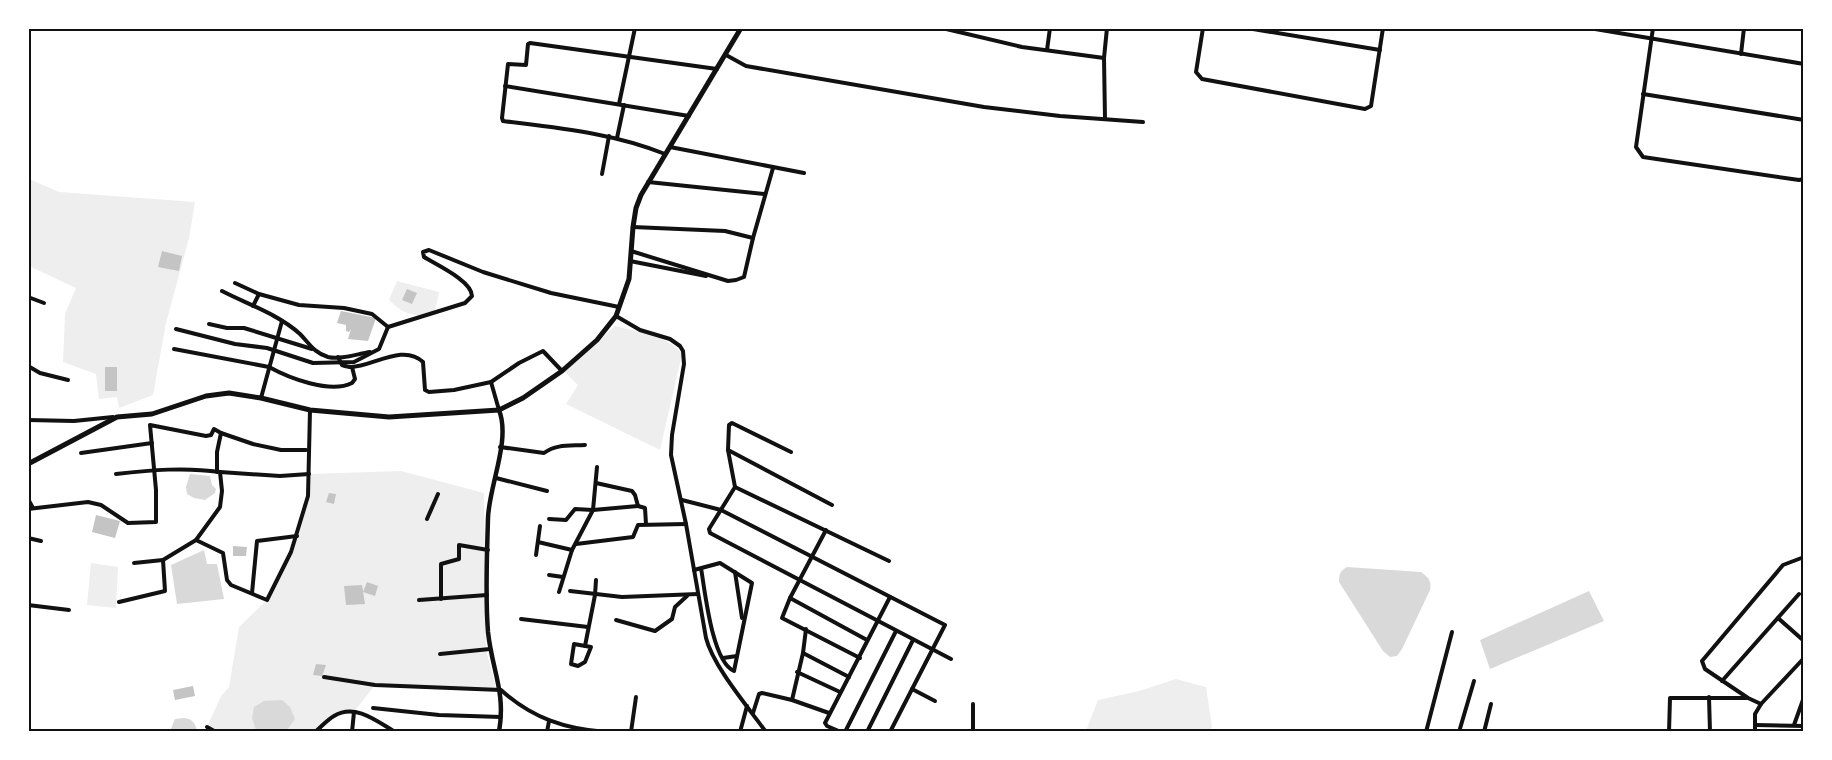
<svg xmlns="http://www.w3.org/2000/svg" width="1832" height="760" viewBox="0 0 1832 760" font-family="Inter,sans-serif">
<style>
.green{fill:#eee}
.water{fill:#d9d9d9}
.building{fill:#c4c4c4}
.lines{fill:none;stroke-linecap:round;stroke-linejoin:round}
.minor{stroke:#111;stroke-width:4}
.tertiary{stroke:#111;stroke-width:4.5}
.secondary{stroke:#111;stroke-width:5}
.neatline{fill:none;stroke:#111;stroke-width:2}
</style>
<rect width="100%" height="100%" fill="#fff"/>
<!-- green -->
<g class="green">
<polygon points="29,179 59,192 195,202 189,238 166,323 153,395 119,408 117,397 99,399 96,374 63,362 65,314 76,288 29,266"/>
<path d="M397,281l42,11 -5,23c-22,1 -28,1 -45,-15z"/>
<path d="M615,326c23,6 52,9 67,28l-22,96 -94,-46 12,-19 -13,-13z"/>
<polygon points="401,471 484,493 486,650 496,688 375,685 354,712 341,713 315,731 216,732 207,727 221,696 229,687 239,627 267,600 291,552 308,496 309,474"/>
<polygon points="91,563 118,567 116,608 87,605"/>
<polygon points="1176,679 1206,687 1212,727 1209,731 1086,731 1098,700 1139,691"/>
</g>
<!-- water -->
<g class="water">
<polygon points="190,474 210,476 212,485 216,489 215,493 205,500 194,498 187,494 186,487"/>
<polygon points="204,550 207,564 217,564 224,599 177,604 171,565"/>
<path d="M1347,567l74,5c7,5 11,9 9,18l-28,59 -5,7 -7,1 -7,-6 -44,-69c0,-8 1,-11 8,-15z"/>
<polygon points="1589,591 1604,621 1490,669 1480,640"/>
<polygon points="282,700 290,707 295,719 287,730 256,730 252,718 254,707 264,701"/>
<path d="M184,718c9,1 11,5 13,13h-27l5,-12z"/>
</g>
<!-- building -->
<g class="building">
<polygon points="162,251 182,256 179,271 158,267"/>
<polygon points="407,289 417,293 412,304 402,300"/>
<polygon points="341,311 376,318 368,341 348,339 351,329 349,332 346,331 346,325 337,323"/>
<rect x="105" y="367" width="12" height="24"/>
<polygon points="329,493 336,494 334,504 326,502"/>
<polygon points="96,515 120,521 115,538 92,532"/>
<polygon points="233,546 247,547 246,556 233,556"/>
<polygon points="367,582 378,586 375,596 363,592"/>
<polygon points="362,585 365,604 346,605 344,586"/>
<polygon points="316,664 326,665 322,676 313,675"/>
<polygon points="193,686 195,696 175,700 173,690"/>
</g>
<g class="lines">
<!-- minor -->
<g class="minor">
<polyline points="942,28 1022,47 1104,58"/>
<polyline points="1203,28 1196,72 1202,79 1365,109 1371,106 1383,28"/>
<polyline points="1247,28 1380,50"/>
<polyline points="1589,28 1804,64"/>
<polyline points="1653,28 1636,147 1643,157 1799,180 1804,179"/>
<polyline points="1047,50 1050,28"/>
<polyline points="1741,54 1744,28"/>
<polyline points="726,55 746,66 984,107 1060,116 1143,122"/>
<polyline points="505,86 689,116"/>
<polyline points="1643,94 1804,120"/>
<polyline points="619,104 635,28"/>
<polyline points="1105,119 1104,58 1107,28"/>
<polyline points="617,138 624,105"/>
<polyline points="670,147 804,173"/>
<path d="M665,154c-52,-21 -106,-26 -162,-33l-1,-3 6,-54 18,1 2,-21 2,-1 187,26"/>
<polyline points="602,174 609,136"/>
<polyline points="648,182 765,194"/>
<polyline points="633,227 725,231 753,238"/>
<polyline points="631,251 728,281 736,280 744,277 753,238 773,168"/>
<polyline points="630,261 706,276"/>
<polyline points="235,283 259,294"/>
<path d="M222,291c25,13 56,23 78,43 9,9 14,19 28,23 13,3 29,-3 42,-5"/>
<polyline points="28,297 44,303"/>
<polyline points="253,306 259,294 299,305 344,308 372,314 388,327"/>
<path d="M616,316l24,14 30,9 10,7 3,5 1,13 -12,71 -1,20 15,69 20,114c7,28 42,69 60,94"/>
<polyline points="209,324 227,328 244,328 312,349"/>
<path d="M388,327l77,-24 7,-7c0,-15 -35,-31 -48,-39l-1,-5 6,-2 54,22 68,21 68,14"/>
<polyline points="176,329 235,344 267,348 313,363 354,362 379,349 388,327"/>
<path d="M174,349l95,18c20,11 61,27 83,16l3,-4 -3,-12"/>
<path d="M338,357l4,8c3,1 6,2 9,2 21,0 52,-24 72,-5l2,28 4,2 25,-2 37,-8 28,-19 24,-12 19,20"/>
<polyline points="28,366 40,373 68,380"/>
<polyline points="491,382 499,410"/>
<polyline points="261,398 282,321"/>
<polyline points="28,420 74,421 113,417"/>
<path d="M500,447l44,6c12,-9 26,-7 41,-8"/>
<polyline points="728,450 832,505"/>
<polyline points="791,452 732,423 729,425 728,450 735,487 889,561"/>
<polyline points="81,453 152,443"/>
<polyline points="217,472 217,452 221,433 253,444 281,450 306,450"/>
<polyline points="220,472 280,476 309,474"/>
<path d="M116,474c35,-4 69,-7 104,-2l2,19 -2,16 -24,33 -33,20 2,31 -46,11"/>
<polyline points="496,478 547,491"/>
<polyline points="735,487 709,529 710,533 951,659"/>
<polyline points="28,499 33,508"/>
<polyline points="682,500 721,510 945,625 890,732"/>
<polyline points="638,506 645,508 646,524"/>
<polyline points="28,509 88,502 101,505 128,523 156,522 156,490 150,425 206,436 211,435 214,429 221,433"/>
<polyline points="427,519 438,494"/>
<polyline points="549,519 566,520 575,509 593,510 638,506 635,495 632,491 596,483"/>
<polyline points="826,530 790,598 782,618 860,658"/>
<polyline points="28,538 41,541"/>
<polyline points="196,540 223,553 227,580 231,585 267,600 291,552 308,496 310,410"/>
<polyline points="538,542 572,550"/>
<polyline points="576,544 633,537 638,525 686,524"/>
<polyline points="536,555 540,526"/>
<polyline points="134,563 163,560"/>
<path d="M694,570l26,-7 32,20 -18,88c-22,-9 -29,-80 -33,-103"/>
<polyline points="735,572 742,618"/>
<polyline points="549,575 563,577"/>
<polyline points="570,591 622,597 698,594"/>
<polyline points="559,592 572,550 593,510 597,467"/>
<polyline points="252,593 257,541 297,536"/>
<polyline points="790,598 867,640"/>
<polyline points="441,599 441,564 459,559 459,545 488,550"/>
<polyline points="419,600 487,595"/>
<polyline points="28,605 69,610"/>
<polyline points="1778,618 1804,641"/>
<polyline points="521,619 588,627"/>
<polyline points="616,620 655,631 672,619 675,607 687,596"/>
<polygon points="574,644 591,647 585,662 578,666 571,664"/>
<polyline points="585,646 595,595 596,580"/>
<polyline points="803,653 849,677"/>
<polyline points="440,654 490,649"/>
<polyline points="723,658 737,656"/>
<polyline points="797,672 840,692"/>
<path d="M324,677l51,8 126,5c31,28 64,39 105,42"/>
<polyline points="1722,681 1799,594"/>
<polyline points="912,689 935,701"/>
<polyline points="1709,697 1710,732"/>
<polyline points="792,700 803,653 806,629"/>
<polyline points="973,704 973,732"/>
<polyline points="1761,704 1748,698 1705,669 1702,661 1783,565 1804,557"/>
<polyline points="373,708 439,715 501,717"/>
<polyline points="753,713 759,694 762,693 792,700 829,713"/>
<polyline points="1755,725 1804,726"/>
<polyline points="1794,725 1804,697"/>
<polyline points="207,727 216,732"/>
<polyline points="204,732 204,731"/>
<path d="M315,732c6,-5 12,-12 19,-16 21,-13 43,5 61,16"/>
<polyline points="352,732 354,712"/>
<polyline points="547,732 549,721"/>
<polyline points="631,732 636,697"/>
<polyline points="740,732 747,706"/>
<polyline points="841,732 827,726 825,723 890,597"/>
<polyline points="845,732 896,631"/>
<polyline points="867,732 913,640"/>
<polyline points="1426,732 1452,632"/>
<polyline points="1459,732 1474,681"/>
<polyline points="1484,732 1491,704"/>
<polyline points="1669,732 1670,698 1747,698"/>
<polyline points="1755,732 1755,714 1761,704 1804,658"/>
</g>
<!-- tertiary -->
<path class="tertiary" d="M499,732c7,-40 -7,-62 -11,-100 -3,-37 -1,-76 0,-114 1,-32 23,-78 11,-108"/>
<!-- secondary -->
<polyline class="secondary" points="28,464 117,417 152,414 206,396 229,393 261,398 310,410 389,417 499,410 523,398 562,371 597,340 616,316 629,279 633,227 636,208 641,195 741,28"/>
</g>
<!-- border -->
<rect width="1832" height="760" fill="none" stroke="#ffffff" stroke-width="60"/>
<rect x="30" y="30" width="1772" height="700" class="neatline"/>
</svg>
